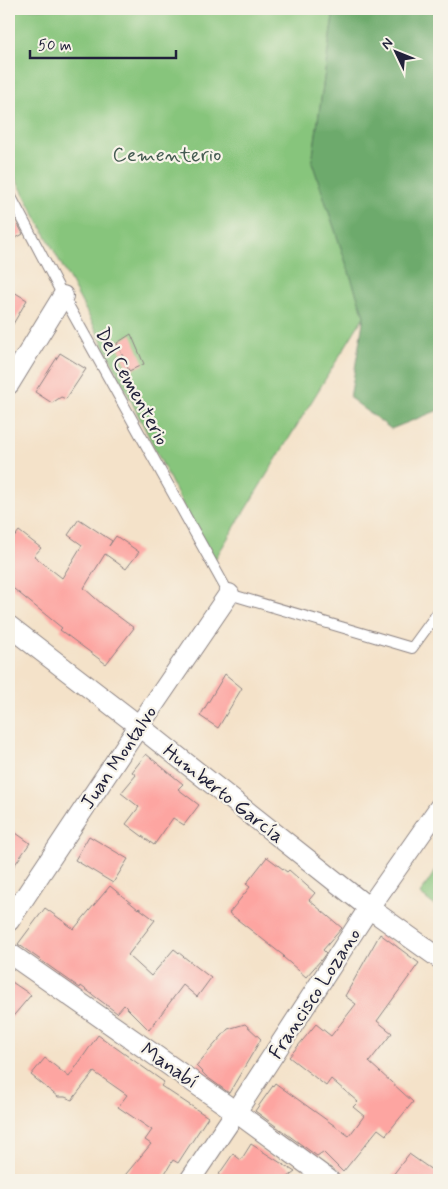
<svg xmlns="http://www.w3.org/2000/svg" width="448" height="1189" viewBox="0 0 448 1189" font-family="Mynerve,sans-serif">
<style>
.green{fill:#87c57c;stroke:#54745c}
.forest{fill:#6daa6c;stroke:#486654}
.building{fill:#fda5a1}
.lines{fill:none;stroke-linecap:round;stroke-linejoin:round}
.lane-casing{stroke:#8b8282;stroke-width:12}
.street-casing{stroke:#8b8282;stroke-width:22}
.lane{stroke:#fff;stroke-width:10}
.street{stroke:#fff;stroke-width:20}
.labels{text-anchor:middle;stroke-width:4.5;stroke-linejoin:round;paint-order:stroke}
.park-label{font-size:20px;fill:#455b52;stroke:#f7f3e8}
.street-label{font-size:20px;fill:#22223b;stroke:#f7f3e8}
</style>
<rect width="100%" height="100%" fill="#f7f3e8"/>
<filter id="ink" filterUnits="userSpaceOnUse"><feTurbulence type="fractalNoise" baseFrequency=".02" numOctaves="2"/><feDisplacementMap in="SourceGraphic" scale="10" xChannelSelector="R" yChannelSelector="G"/><feConvolveMatrix kernelMatrix="1 2 1 2 8 2 1 2 1" color-interpolation-filters="sRGB"/></filter>
<filter id="wash" filterUnits="userSpaceOnUse"><feTurbulence type="fractalNoise" baseFrequency=".0096" numOctaves="4" result="noise"/><feDisplacementMap in="SourceGraphic" scale="20" xChannelSelector="R" yChannelSelector="G"/><feGaussianBlur stdDeviation="1.12" result="paint"/><feColorMatrix in="noise" values="0 0 0 0 0 0 0 0 0 0 0 0 0 0 0 0 0 1.4 0 .05"/><feComposite in="paint" operator="in"/></filter>
<g filter="url(#wash)">
<rect width="100%" height="100%" fill="#f4e2c9"/>
<!-- green -->
<g class="green">
<polygon points="9,9 334,9 312,162 364,316 212,564 92,322 9,166"/>
<polygon points="439,865 439,909 420,894"/>
</g>
<!-- forest -->
<polygon class="forest" points="334,9 439,9 439,410 391,429 350,398 364,316 312,162"/>
<g id="blocks">
<!-- building -->
<g class="building">
<polygon points="9,207 23,234 9,242"/>
<polygon points="9,289 27,300 9,331"/>
<polygon points="131,334 144,364 129,371 117,343"/>
<polygon points="60,353 86,369 66,399 61,397 52,403 35,392"/>
<polygon points="79,519 112,541 109,546 116,536 139,552 126,569 105,554 84,588 103,605 134,628 106,664 60,630 62,628 9,585 9,544 19,531 41,548 34,556 62,578 82,545 68,535"/>
<polygon points="225,674 242,688 218,728 200,716"/>
<polygon points="146,754 183,784 178,789 199,805 184,825 173,818 154,845 126,824 139,807 121,793 136,775 132,772"/>
<polygon points="9,828 30,843 9,873"/>
<polygon points="89,836 128,859 113,883 75,860"/>
<polygon points="267,857 287,872 289,870 315,893 309,900 342,928 323,950 326,953 321,960 306,977 283,957 284,956 229,913 250,887 246,884"/>
<polygon points="110,886 138,909 139,908 155,920 128,955 151,976 174,949 211,978 197,997 183,985 149,1030 124,1005 117,1013 81,986 80,988 18,944 45,908 74,929"/>
<polygon points="380,934 419,963 377,1021 392,1033 369,1062 413,1102 386,1135 378,1129 343,1172 323,1152 317,1156 255,1111 275,1083 349,1136 364,1116 353,1107 358,1102 331,1079 326,1086 289,1057 316,1024 331,1036 356,1004 345,996"/>
<polygon points="9,980 31,995 9,1021"/>
<polygon points="245,1024 261,1039 229,1093 207,1077 196,1066 228,1029"/>
<polygon points="98,1035 164,1082 161,1086 208,1117 178,1163 173,1160 161,1180 121,1180 151,1144 145,1140 152,1130 118,1107 127,1095 94,1072 72,1100 65,1097 58,1097 31,1075 45,1058 69,1077"/>
<polygon points="251,1144 295,1172 284,1180 215,1180 233,1154 241,1160"/>
<polygon points="409,1154 439,1175 439,1180 389,1180"/>
</g>
</g>
</g>
<g filter="url(#ink)">
<use href="#blocks" fill-opacity="0" stroke="#8b8282" stroke-width="1"/>
<g class="lines">
<defs>
<polyline id="lane" points="9,193 63,296 229,594 412,648 439,611"/>
<g id="street">
<polyline points="9,384 63,296"/>
<polyline points="9,626 139,726 369,908 439,958"/>
<polyline points="9,921 139,726 229,594"/>
<polyline points="9,953 236,1112 329,1180"/>
<polyline points="190,1180 236,1112 369,908 439,808"/>
</g>
</defs>
<!-- lane casing -->
<use href="#lane" class="lane-casing"/>
<!-- street casing -->
<use href="#street" class="street-casing"/>
<!-- lane -->
<use href="#lane" class="lane"/>
<!-- street -->
<use href="#street" class="street"/>
</g>
</g>
<g class="labels">
<!-- park labels -->
<g class="park-label">
<text x="167" y="161">Cementerio</text>
</g>
<!-- street labels -->
<g class="street-label">
<text transform="translate(133 386) rotate(61)" y="7">Del Cementerio</text>
<text transform="translate(118 757) rotate(-56)" y="7">Juan Montalvo</text>
<text transform="translate(224 793) rotate(38)" y="7">Humberto García</text>
<text transform="translate(314 993) rotate(-57)" y="7">Francisco Lozano</text>
<text transform="translate(170 1065) rotate(35)" y="7">Manabí</text>
</g>
</g>
<!-- margin -->
<rect width="448" height="1189" fill="none" stroke="#f7f3e8" stroke-width="30"/>
<!-- north arrow -->
<g transform="translate(396 52) rotate(313)" stroke="#f7f3e8" stroke-width="4" paint-order="stroke">
<path d="M0-4L9 19L0 12L-9 19Z" fill="#22223b"/>
<text y="-8" font-size="14" font-weight="bold" text-anchor="middle" fill="#22223b">N</text>
</g>
<!-- scale -->
<path d="M30 50v8h146v-8" fill="none" stroke="#22223b" stroke-width="2.5"/>
<text x="38" y="50" font-size="15" fill="#22223b" stroke="#f7f3e8" stroke-width="4" paint-order="stroke">50 m</text>
</svg>
